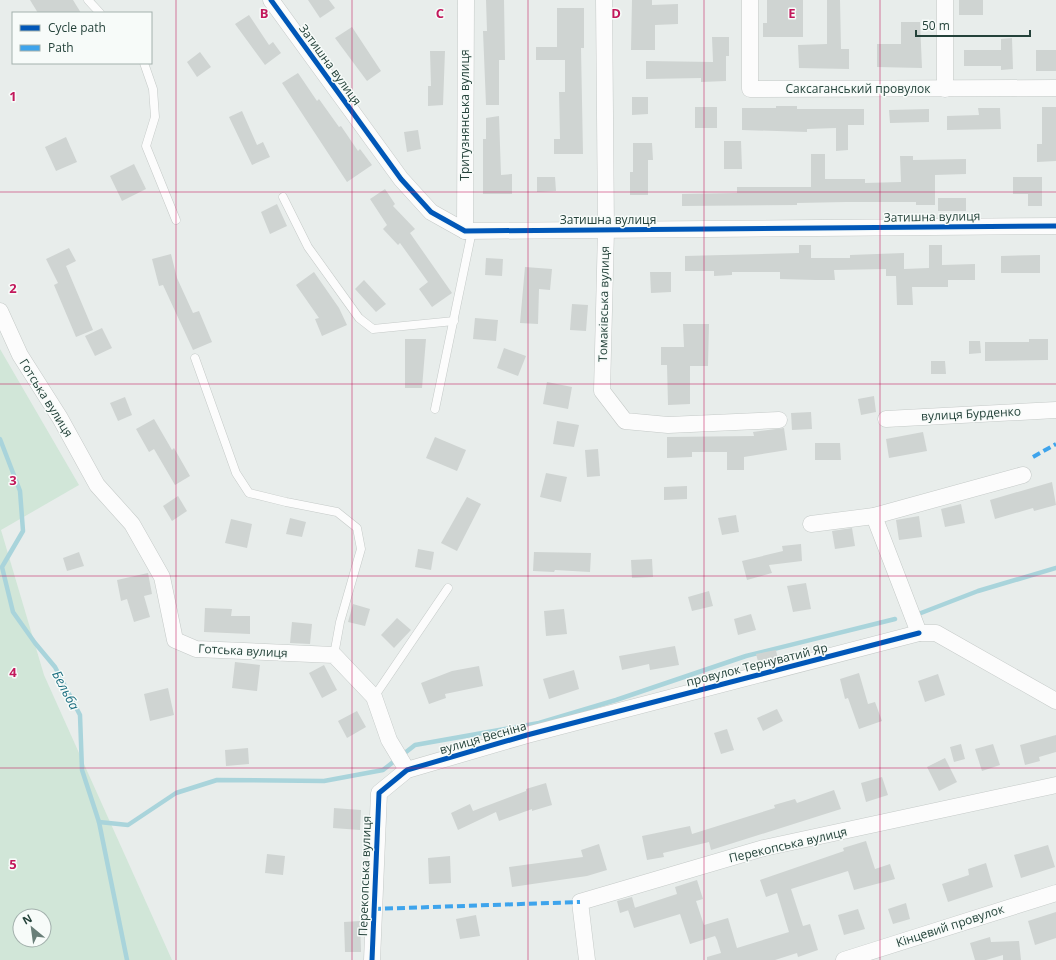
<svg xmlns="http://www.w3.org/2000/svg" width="1056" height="960" viewBox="0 0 1056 960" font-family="'Open Sans',sans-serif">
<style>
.green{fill:#d1e6d8;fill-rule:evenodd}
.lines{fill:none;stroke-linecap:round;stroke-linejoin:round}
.stream{stroke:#a9d4db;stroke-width:4.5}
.building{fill:#cfd4d2}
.service-casing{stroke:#c5cac8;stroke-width:9}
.minor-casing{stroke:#c5cac8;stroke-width:17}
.service{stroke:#fcfcfc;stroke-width:8}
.minor{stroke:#fcfcfc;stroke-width:16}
.quiet{stroke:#3ea4ec;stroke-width:4;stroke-dasharray:8 4;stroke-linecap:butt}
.cycleway-casing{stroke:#f7fbf9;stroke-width:8}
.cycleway{stroke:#0057b8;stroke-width:5}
.grid{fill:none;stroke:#c2185b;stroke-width:1;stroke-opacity:0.55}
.labels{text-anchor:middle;stroke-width:3;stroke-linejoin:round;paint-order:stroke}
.street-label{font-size:12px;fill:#24423a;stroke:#f7fbf9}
.water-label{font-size:13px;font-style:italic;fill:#1c6f80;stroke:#f7fbf9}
.grid-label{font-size:13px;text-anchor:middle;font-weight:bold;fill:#c2185b;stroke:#f7fbf9;stroke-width:3;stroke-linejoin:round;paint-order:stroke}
</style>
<rect width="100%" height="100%" fill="#e8edeb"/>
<!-- green -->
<path class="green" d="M0,349l79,136 -78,45 43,145 128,285h-172zM20,916h24v24h-24z"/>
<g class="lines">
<!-- stream -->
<g class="stream">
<polyline points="0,439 20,491 23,531 2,567 13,612 35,643 55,667 80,715 82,770 99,822 127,960"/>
<polyline points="921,613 978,591 1056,568"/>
<polyline points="99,822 128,825 176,793 217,780 324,781 383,770 415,745 539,723 616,700 746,656 895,619"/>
</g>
</g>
<!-- building -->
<g class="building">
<polygon points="30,0 73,0 81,13 38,13"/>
<polygon points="308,0 329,0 335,8 320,18"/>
<polygon points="486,0 504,0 505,60 499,60 499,105 486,105 483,31 487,31"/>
<polygon points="632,0 652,0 652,5 678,4 678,24 655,25 655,50 631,50"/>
<polygon points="767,0 803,0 803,37 763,37 763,23 767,23"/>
<polygon points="827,0 840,0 841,49 849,49 849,69 799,68 798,45 827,44"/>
<rect x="959" y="0" width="24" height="15"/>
<polygon points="557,8 584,8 584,48 581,48 583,154 554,154 554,139 560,139 559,92 565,92 565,60 536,60 536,47 557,47"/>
<polygon points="249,15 269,45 273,42 281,53 265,65 235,24"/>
<polygon points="901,22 920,22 922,68 877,67 877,44 901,44"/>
<polygon points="352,27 381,71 367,81 335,38"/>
<polygon points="712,37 729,37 729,56 726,56 726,81 701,82 701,78 646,79 646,61 713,62"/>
<polygon points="1012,38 1013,69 1001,70 1001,66 964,66 964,50 1001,50 1001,39"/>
<rect x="1036" y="50" width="20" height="21"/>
<polygon points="430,51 445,51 443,105 428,106 428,86 431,86"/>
<polygon points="200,52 211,67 197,77 187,62"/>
<polygon points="298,73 317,101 319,99 339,127 341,126 358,151 360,149 372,165 347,182 282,83"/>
<polygon points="632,97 648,97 648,114 632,115"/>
<polygon points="776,106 797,106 797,109 864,109 864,125 848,125 848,150 836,151 836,128 807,129 807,132 742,130 742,108 776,108"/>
<rect x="695" y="107" width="22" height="21"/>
<polygon points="1042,107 1056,107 1056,161 1037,162 1037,144 1042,144"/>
<polygon points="978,108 1000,108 1001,129 947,130 947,116 979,115"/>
<polygon points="929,109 929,122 890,123 889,110"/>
<polygon points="242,111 257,145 263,142 270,157 252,165 229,117"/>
<polygon points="499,116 501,175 512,174 512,194 483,194 483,139 486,139 486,118"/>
<polygon points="418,130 421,149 407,152 404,132"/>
<polygon points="66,137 77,162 56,171 45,147"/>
<polygon points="724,141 741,141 742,169 724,169"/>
<polygon points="633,143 652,143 653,160 648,160 648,195 630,195 630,172 633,172"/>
<polygon points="811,154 825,154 825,179 865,179 865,183 901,182 900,156 913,156 913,160 966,159 966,174 935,175 935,205 916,205 916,202 846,202 797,203 797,205 682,206 682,194 737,193 737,187 811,187"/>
<polygon points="134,164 146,189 122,201 110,176"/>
<polygon points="537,177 555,177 556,191 537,192"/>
<polygon points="1013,177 1042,177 1042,206 1028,206 1028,194 1013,194"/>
<polygon points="385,189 395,204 393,206 415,229 410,233 452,293 432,307 419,289 428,282 400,243 398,245 383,229 387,225 370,199"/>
<rect x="938" y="198" width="28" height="13"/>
<polygon points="277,204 287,226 270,234 261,212"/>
<polygon points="799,245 811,245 811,258 850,258 850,255 904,253 904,269 929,268 929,245 942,245 942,265 975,264 975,280 948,280 948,287 912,287 913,305 897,305 896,276 886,276 886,269 834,270 835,280 816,280 780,279 780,272 732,272 732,275 714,276 714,271 685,271 685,256 799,253"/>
<polygon points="69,248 76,261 66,266 93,330 76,337 54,285 58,283 46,259"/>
<polygon points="171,254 177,278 193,313 199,311 212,342 193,350 163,285 159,286 152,259"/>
<polygon points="1040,255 1040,273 1001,273 1001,256"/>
<polygon points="486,258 503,259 502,276 485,275"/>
<polygon points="525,267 552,269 550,290 539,289 538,324 520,323"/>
<polygon points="314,272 339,308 347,325 322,336 315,319 319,318 296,285"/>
<polygon points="650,272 671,272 671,292 651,293"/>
<polygon points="364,280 386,304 376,312 355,289"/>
<polygon points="572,304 588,305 586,331 570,330"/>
<polygon points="475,318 498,320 496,341 473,339"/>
<polygon points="683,324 709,324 708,366 690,366 690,404 668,405 667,365 661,365 661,347 684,347"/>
<polygon points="102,328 112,348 95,356 85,336"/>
<polygon points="405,339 426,339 422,388 405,388"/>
<polygon points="1029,339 1048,339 1048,360 985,361 985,342 1029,342"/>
<polygon points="969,341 980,341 981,353 969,354"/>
<polygon points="504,348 526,356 518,376 497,368"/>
<polygon points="931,361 945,361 946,374 931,374"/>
<polygon points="547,382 572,387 568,409 543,404"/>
<polygon points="874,396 876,412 861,415 858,399"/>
<polygon points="125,397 132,415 118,421 110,403"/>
<polygon points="811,412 812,429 792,430 791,413"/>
<polygon points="154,419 172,450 174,448 190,476 175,485 154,449 149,452 136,429"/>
<polygon points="557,421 579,425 574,447 553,444"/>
<polygon points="784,428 787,450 744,457 744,470 727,470 727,452 692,452 692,457 667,458 667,437 754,436 753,432"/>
<polygon points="923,432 927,451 889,458 886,439"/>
<polygon points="435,437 466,450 457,471 426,458"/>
<polygon points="815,443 840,443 841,460 815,460"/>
<polygon points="598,449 600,476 587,477 585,450"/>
<polygon points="546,473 567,477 561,502 540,497"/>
<polygon points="1052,482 1056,505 1034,511 1033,508 995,519 990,500"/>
<polygon points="687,486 687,499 664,500 664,487"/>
<polygon points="178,496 187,511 172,521 163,506"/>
<polygon points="467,497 481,504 457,551 441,543"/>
<polygon points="961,504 965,523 945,527 941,509"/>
<polygon points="736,515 739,532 722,535 718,518"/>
<polygon points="919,516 922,537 899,540 896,520"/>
<polygon points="290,518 306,522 302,537 286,534"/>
<polygon points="231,519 252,524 247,548 225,543"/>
<polygon points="852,528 855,546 835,549 832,531"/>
<polygon points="801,544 802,561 769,565 772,573 747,580 742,561 783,551 782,546"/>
<polygon points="418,549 434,552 431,570 415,567"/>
<polygon points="79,552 84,566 67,571 63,558"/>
<polygon points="534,552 591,553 590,572 555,570 554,572 533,571"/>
<polygon points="652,559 653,577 632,578 631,560"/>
<polygon points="148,573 152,594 144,596 150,617 134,622 127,599 121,601 117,580"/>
<polygon points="806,583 811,609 793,612 787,586"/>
<polygon points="709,591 713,606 692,611 688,597"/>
<polygon points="353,604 370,609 365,626 348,622"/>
<polygon points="205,608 232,609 231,616 250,616 250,634 204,632"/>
<polygon points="564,609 567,634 546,636 544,611"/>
<polygon points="751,614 756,630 738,635 734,619"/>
<polygon points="397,618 411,630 394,648 381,635"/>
<polygon points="292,622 312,624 310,644 290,643"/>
<polygon points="675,646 679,665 650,670 649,664 622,670 619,656"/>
<polygon points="776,650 778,660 759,665 756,654"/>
<polygon points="235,662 260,665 257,691 232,688"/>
<polygon points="324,665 337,690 322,698 309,673"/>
<polygon points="479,666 483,686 445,694 446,698 429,704 421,683 452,671"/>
<polygon points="574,670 579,689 549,699 543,679"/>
<polygon points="859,673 868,704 875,702 882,721 859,729 848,698 845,699 840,679"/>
<polygon points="938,674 945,695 925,702 918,681"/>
<polygon points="168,688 174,715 150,721 144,694"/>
<polygon points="777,709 783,721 763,731 757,718"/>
<polygon points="357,711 366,727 347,738 338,721"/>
<polygon points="727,729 734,750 721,754 714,733"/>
<polygon points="1056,735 1056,752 1039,757 1040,761 1025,765 1020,745"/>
<polygon points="961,744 965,759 954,762 950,747"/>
<polygon points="993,744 1000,765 982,771 975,749"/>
<polygon points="248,748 249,764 226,766 225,750"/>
<polygon points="945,758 957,782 939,791 927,767"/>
<polygon points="882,777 888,795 866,802 861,783"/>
<polygon points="546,783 552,805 532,811 532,809 499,821 496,812 458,830 451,813 470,804 473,811 526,791 526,789"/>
<polygon points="834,790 841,809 711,850 709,842 663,853 664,857 647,860 642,836 690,826 692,834 775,808 774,805 795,799 797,803"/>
<polygon points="334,808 361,810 360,830 333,828"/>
<polygon points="866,841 875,869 890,864 895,879 854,890 848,871 791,889 803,926 810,924 818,950 798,957 797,953 775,960 707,960 707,957 721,953 717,940 715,936 690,944 680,914 634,928 628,910 677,894 675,887 697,880 703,899 696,901 704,925 728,918 737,948 789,932 777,893 766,897 760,880 844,851 843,848"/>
<polygon points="599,844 607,870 587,876 512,887 509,867 583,857 581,850"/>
<polygon points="1048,845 1055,867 1021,878 1014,855"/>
<polygon points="267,854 285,856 283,875 265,873"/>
<polygon points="450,856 451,883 429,884 428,858"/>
<polygon points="986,863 993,887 948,902 942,884 969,875 968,869"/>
<polygon points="632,897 635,908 620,913 617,901"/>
<polygon points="906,903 910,919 893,924 888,909"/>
<polygon points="858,909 865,929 844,935 838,915"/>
<polygon points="1056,912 1056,938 1035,945 1028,921"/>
<polygon points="476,915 480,936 460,939 456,919"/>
<polygon points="360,921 361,952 345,952 344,922"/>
<polygon points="990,937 991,942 1019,941 1021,960 1003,960 1003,955 986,960 975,960 970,943"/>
</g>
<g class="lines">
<defs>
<g id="service">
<polyline points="88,0 100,13"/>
<polyline points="144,63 153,89 155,117 146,146 176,220"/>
<polyline points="283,197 308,247 359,318 373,329 454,321"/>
<polyline points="195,358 236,473 249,493 286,502 337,512 357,528 361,549 340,622 334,655"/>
<polyline points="435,409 472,231"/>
<polyline points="374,697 448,588"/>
</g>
<g id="minor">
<polyline points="271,0 401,179 431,212 465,231 1056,226"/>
<polyline points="604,0 606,230 602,391 625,421 668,425 779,420"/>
<polyline points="750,0 750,89 1056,88"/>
<polyline points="945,0 945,89"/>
<polyline points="465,231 466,0"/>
<polyline points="0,311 20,355 60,418 97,485 132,524 162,577 175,640 196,649 334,655 374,697 389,740 407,770"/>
<polyline points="886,419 1056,410"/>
<polyline points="874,516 919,633 936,633 1056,701"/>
<polyline points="811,524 874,516 1023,475"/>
<polyline points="372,960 379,793 407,770 527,735 919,633"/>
<polyline points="587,960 580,902 764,848 1056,785"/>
<polyline points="844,960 1056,893"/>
</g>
</defs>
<!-- service casing -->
<use href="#service" class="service-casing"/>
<!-- minor casing -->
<use href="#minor" class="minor-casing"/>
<!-- service -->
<use href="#service" class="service"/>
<!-- minor -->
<use href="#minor" class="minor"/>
<!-- quiet -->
<g class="quiet">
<polyline points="1033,457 1056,444"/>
<polyline points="373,909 580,902"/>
</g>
<defs>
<g id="cycleway">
<polyline points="271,0 401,179 431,212 465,231 1056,226"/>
<polyline points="372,960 379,793 407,770 527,735 919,633"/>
</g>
</defs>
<!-- cycleway casing -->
<use href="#cycleway" class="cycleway-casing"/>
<!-- cycleway -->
<use href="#cycleway" class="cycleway"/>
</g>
<!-- grid -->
<path class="grid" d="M176,0v960M352,0v960M528,0v960M704,0v960M880,0v960M0,192h1056M0,384h1056M0,576h1056M0,768h1056"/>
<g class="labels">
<!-- street labels -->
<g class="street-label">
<text transform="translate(330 65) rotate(54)" y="4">Затишна вулиця</text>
<text x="858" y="93">Саксаганський провулок</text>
<text transform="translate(465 115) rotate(-90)" y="4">Тритузнянська вулиця</text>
<text transform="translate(932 217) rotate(-1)" y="4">Затишна вулиця</text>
<text x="608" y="224">Затишна вулиця</text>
<text transform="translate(604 304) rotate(-89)" y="4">Томаківська вулиця</text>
<text transform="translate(46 398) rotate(58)" y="4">Готська вулиця</text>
<text transform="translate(971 414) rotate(-3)" y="4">вулиця Бурденко</text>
<text transform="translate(243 651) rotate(3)" y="4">Готська вулиця</text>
<text transform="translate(757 665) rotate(-14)" y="4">провулок Тернуватий Яр</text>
<text transform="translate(483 738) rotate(-16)" y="4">вулиця Весніна</text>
<text transform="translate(788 845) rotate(-13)" y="4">Перекопська вулиця</text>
<text transform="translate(365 876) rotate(-88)" y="4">Перекопська вулиця</text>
<text transform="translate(950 926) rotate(-18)" y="4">Кінцевий провулок</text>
</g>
<!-- water labels -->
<g class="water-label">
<text transform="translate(66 690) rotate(62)" y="5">Бельба</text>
</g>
</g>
<g class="grid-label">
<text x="264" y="18">B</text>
<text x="440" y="18">C</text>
<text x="616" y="18">D</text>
<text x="792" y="18">E</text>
<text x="13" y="101">1</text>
<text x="13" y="293">2</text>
<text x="13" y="485">3</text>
<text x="13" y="677">4</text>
<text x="13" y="869">5</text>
</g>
<!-- legend -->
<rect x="12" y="12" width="140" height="52" fill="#f7fbf9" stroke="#a3b1ad"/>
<rect x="20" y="25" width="20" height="6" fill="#0057b8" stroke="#a3b1ad"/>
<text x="48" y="32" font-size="12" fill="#24423a">Cycle path</text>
<rect x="20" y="45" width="20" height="6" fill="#3ea4ec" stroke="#a3b1ad"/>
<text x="48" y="52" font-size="12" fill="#24423a">Path</text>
<!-- north arrow -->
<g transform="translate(32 928) rotate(331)"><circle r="19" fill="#f7fbf9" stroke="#a3b1ad"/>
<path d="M0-3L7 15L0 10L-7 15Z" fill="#697e78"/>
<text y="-6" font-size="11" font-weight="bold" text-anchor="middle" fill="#24423a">N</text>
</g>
<!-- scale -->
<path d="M916 30v6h114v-6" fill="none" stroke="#24423a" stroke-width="2"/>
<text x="922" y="30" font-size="12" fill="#24423a" stroke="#f7fbf9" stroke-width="3" paint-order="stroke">50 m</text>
</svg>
